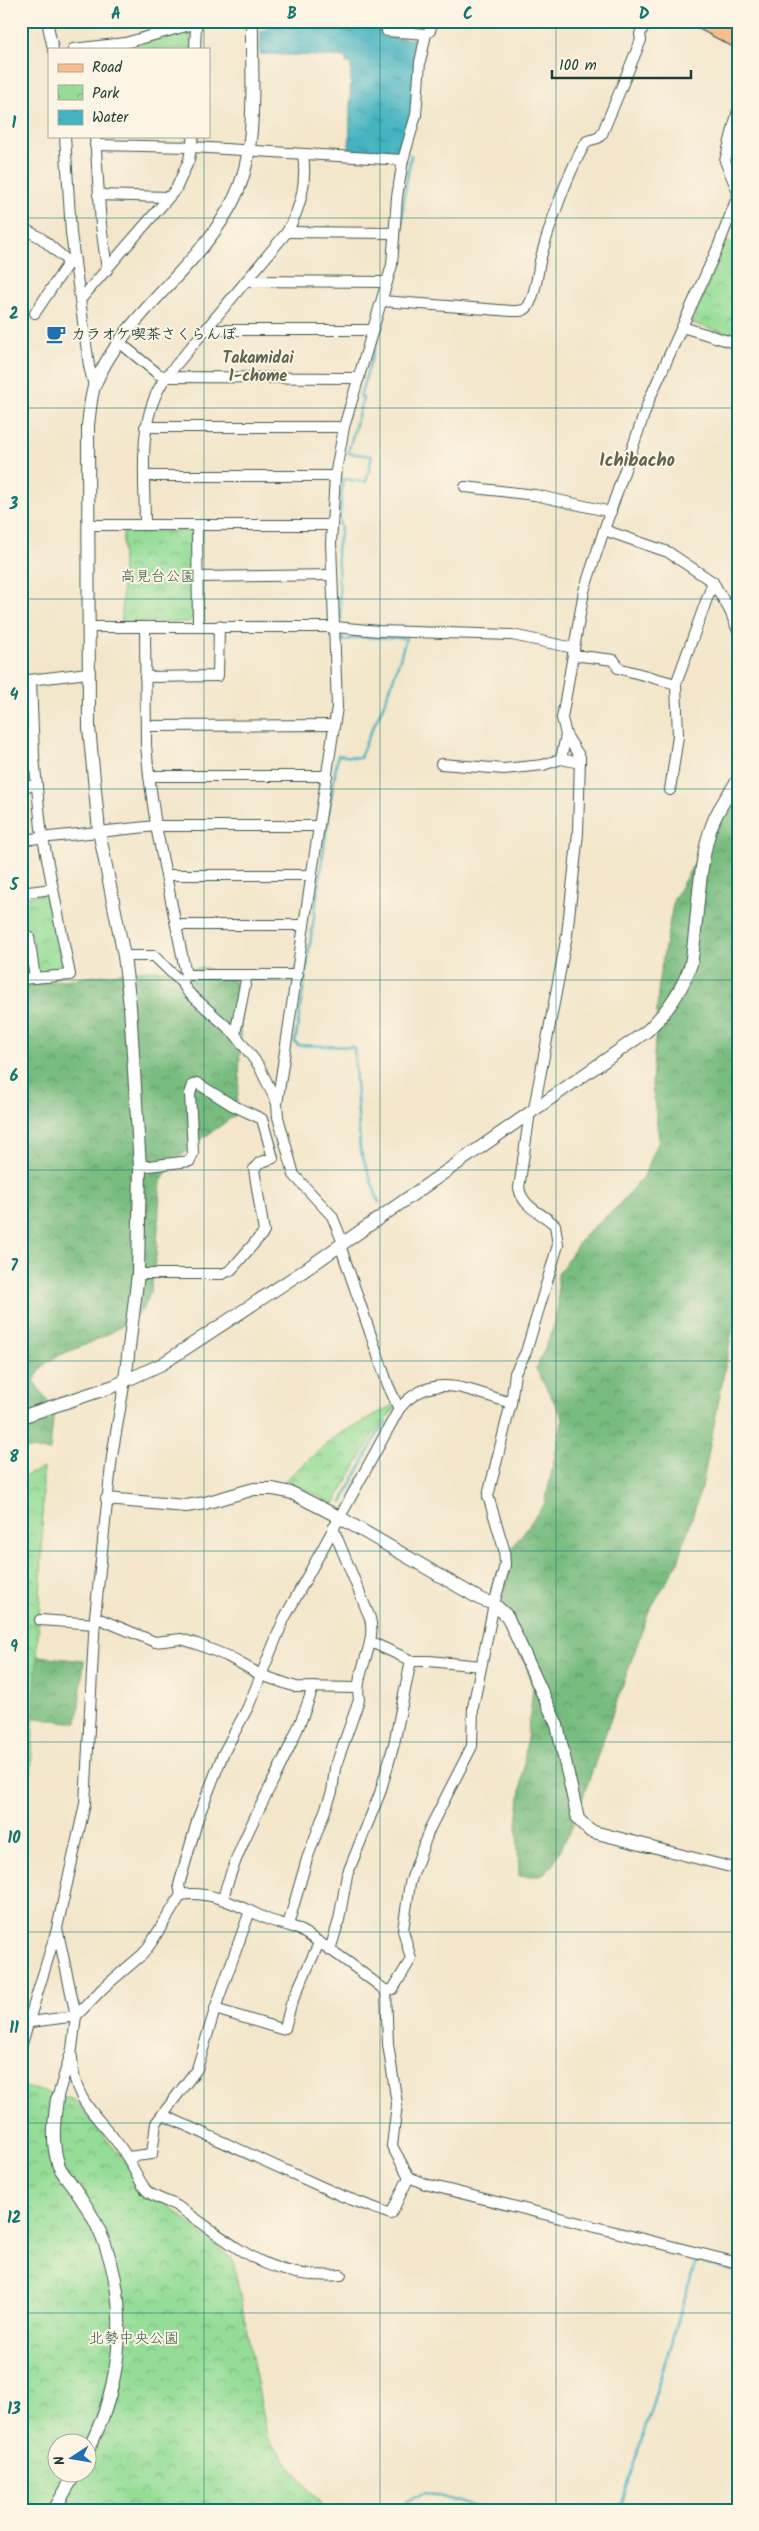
<svg xmlns="http://www.w3.org/2000/svg" width="759" height="2531" viewBox="0 0 759 2531" font-family="Kalam,'Klee One',sans-serif">
<style>
.forest{fill:url(#forest-crowns);stroke:#4c7c5a}
.park{fill:url(#park-crowns);stroke:#5a8d66;fill-rule:evenodd}
.water{fill:url(#water-ripples);stroke:#32787a}
.lines{fill:none;stroke-linecap:round;stroke-linejoin:round}
.stream{stroke:#45b2c1;stroke-width:2.5}
.minor-casing{stroke:#3f564b;stroke-width:12}
.tertiary-casing{stroke:#3f564b;stroke-width:14}
.primary-casing{stroke:#3f564b;stroke-width:18}
.minor{stroke:#fff;stroke-width:10}
.tertiary{stroke:#fff;stroke-width:12}
.primary{stroke:#f9bc8a;stroke-width:16}
.grid{fill:none;stroke:#0f766e;stroke-width:1;stroke-opacity:0.55}
.labels{text-anchor:middle;stroke-width:4;stroke-linejoin:round;paint-order:stroke}
.poi-label{font-size:15px;font-weight:bold;fill:#1f3d34;stroke:#fcf5e5;text-anchor:start}
.park-label{font-size:15px;fill:#375d48;stroke:#fcf5e5}
.neighbourhood-label{font-size:16px;font-weight:bold;fill:#616351;stroke:#fcf5e5}
.quarter-label{font-size:18px;font-weight:bold;fill:#616351;stroke:#fcf5e5}
.neatline{fill:none;stroke:#0f766e;stroke-width:2}
.grid-label{font-size:16px;text-anchor:middle;font-weight:bold;fill:#0f766e}
</style>
<defs>
<pattern id="forest-crowns" width="20" height="18" patternUnits="userSpaceOnUse" patternTransform="scale(1.25)"><rect width="20" height="18" fill="#78bc80"/><path d="M2 6a3 3 0 1 1 6 0M12 15a3 3 0 1 1 6 0" fill="none" stroke="#629a6a"/></pattern>
<pattern id="park-crowns" width="20" height="18" patternUnits="userSpaceOnUse" patternTransform="scale(1.25)"><rect width="20" height="18" fill="#95dd97"/><path d="M2 6a3 3 0 1 1 6 0M12 15a3 3 0 1 1 6 0" fill="none" stroke="#79b47c"/></pattern>
<pattern id="water-ripples" width="26" height="14" patternUnits="userSpaceOnUse" patternTransform="scale(1.25)"><rect width="26" height="14" fill="#45b2c1"/><path d="M2 4q2-2 4 0t4 0M15 11q2-2 4 0t4 0" fill="none" stroke="#39929e"/></pattern>
</defs>
<rect width="100%" height="100%" fill="#fcf5e5"/>
<filter id="ink" filterUnits="userSpaceOnUse"><feTurbulence type="fractalNoise" baseFrequency=".02" numOctaves="2"/><feDisplacementMap in="SourceGraphic" scale="10" xChannelSelector="R" yChannelSelector="G"/><feConvolveMatrix kernelMatrix="1 2 1 2 8 2 1 2 1" color-interpolation-filters="sRGB"/></filter>
<filter id="wash" filterUnits="userSpaceOnUse"><feTurbulence type="fractalNoise" baseFrequency=".0096" numOctaves="4" result="noise"/><feDisplacementMap in="SourceGraphic" scale="20" xChannelSelector="R" yChannelSelector="G"/><feGaussianBlur stdDeviation="1.12" result="paint"/><feColorMatrix in="noise" values="0 0 0 0 0 0 0 0 0 0 0 0 0 0 0 0 0 1.4 0 .05"/><feComposite in="paint" operator="in"/></filter>
<g filter="url(#wash)">
<rect width="100%" height="100%" fill="#f3e6cb"/>
<!-- forest -->
<g class="forest">
<polygon points="738,786 738,1300 703,1482 678,1562 649,1611 573,1825 553,1864 541,1876 519,1876 517,1823 533,1688 527,1667 511,1638 503,1599 510,1551 545,1503 563,1418 536,1369 554,1326 558,1304 558,1274 585,1234 617,1207 645,1174 659,1140 652,1085 659,979 674,899"/>
<path d="M207,968l27,13 7,29 -2,75 -4,30c-22,17 -62,41 -73,65 -3,7 -2,19 -3,27 -1,22 -3,88 -17,103 -15,16 -42,29 -62,37 -21,9 -38,12 -46,35l20,27 -4,42 -24,-2 -5,7v-471l124,-15z"/>
<polygon points="21,1488 42,1516 29,1655 84,1661 77,1723 21,1716"/>
</g>
<!-- park -->
<g class="park">
<polygon points="186,30 191,33 191,49 137,49 137,45"/>
<polygon points="726,241 738,245 738,337 692,323"/>
<polygon points="123,531 188,531 193,536 193,617 189,622 122,622"/>
<polygon points="44,894 50,899 64,967 59,973 37,974 32,934 21,935 21,897"/>
<polygon points="397,1403 397,1406 374,1434 334,1504 306,1490 282,1483 334,1437"/>
<polygon points="43,1468 42,1557 31,1773 21,1774 21,1478"/>
<path d="M21,2086l54,14 47,58 52,52 59,50 35,179 58,71h-305zM58,2444h30v30h-30z"/>
</g>
<!-- water -->
<polygon class="water" points="268,21 383,21 382,37 417,39 411,109 399,156 349,153 351,63 346,63 346,57 260,54 261,30 267,30"/>
<g class="lines">
<!-- stream -->
<g class="stream">
<polyline points="392,291 399,266 404,196 411,155"/>
<polyline points="341,618 337,550 341,529 339,522 343,479 366,482 372,456 348,453 363,398 360,396 385,315"/>
<path d="M342,638v3l18,-4 46,1c-6,21 -12,42 -21,63 -8,20 -18,36 -25,57l-22,-3c-16,96 -27,192 -43,287l3,3 56,2 6,102 19,54"/>
<polyline points="342,1502 377,1435 387,1422"/>
<polyline points="392,2510 425,2492 485,2510"/>
<polyline points="620,2510 696,2261 738,2272"/>
</g>
</g>
</g>
<g filter="url(#ink)">
<g class="lines">
<defs>
<g id="minor">
<polyline points="47,21 53,49"/>
<polyline points="387,21 387,31 426,34 430,31 432,21"/>
<polyline points="73,49 125,43 190,25 196,27 195,49"/>
<polyline points="738,110 725,161 738,192"/>
<polyline points="65,136 71,233 89,366 94,386"/>
<polyline points="95,136 101,225 107,270"/>
<polyline points="95,145 192,147 403,160"/>
<polyline points="98,195 168,197"/>
<polyline points="21,227 41,238 69,262"/>
<polyline points="287,232 394,233"/>
<polyline points="246,281 387,282"/>
<polyline points="80,300 176,189 189,160 193,136"/>
<path d="M382,301l130,10c6,0 13,1 17,-6 8,-15 8,-32 12,-48 9,-33 28,-88 46,-116l11,-3 4,-4 39,-94 -1,-6 6,-13"/>
<polyline points="35,313 69,262 75,261"/>
<polyline points="682,327 738,344"/>
<polyline points="206,330 373,330"/>
<polyline points="119,342 158,374 166,377 359,378"/>
<polyline points="145,427 344,427"/>
<polyline points="145,476 335,476"/>
<polyline points="465,487 535,495 611,512"/>
<polyline points="88,525 331,525"/>
<path d="M145,525c0,-50 -9,-106 21,-148l121,-145c14,-25 20,-49 16,-78"/>
<polyline points="197,525 198,626"/>
<polyline points="604,530 668,552 713,582 730,611 738,593"/>
<polyline points="197,577 332,575"/>
<polyline points="730,611 738,631"/>
<polyline points="88,627 335,627 379,631 512,635 574,648"/>
<polyline points="145,627 146,745 149,776 156,826 186,975 182,983 188,992 235,1034 259,1066 277,1103"/>
<polyline points="573,655 614,660 618,668 676,684"/>
<polyline points="145,677 218,676 219,626"/>
<polyline points="21,681 88,673"/>
<polyline points="146,726 334,725"/>
<polyline points="21,734 32,733"/>
<polyline points="561,759 566,735"/>
<polyline points="441,764 504,769 543,765 561,759 580,763"/>
<polyline points="149,776 327,776"/>
<polyline points="21,787 37,785"/>
<polyline points="670,790 678,736 676,684 713,582"/>
<polyline points="21,840 156,826 319,826"/>
<polyline points="166,875 311,875"/>
<polyline points="21,893 52,889"/>
<polyline points="176,925 304,925"/>
<polyline points="21,938 29,937 35,978"/>
<polyline points="124,956 154,956 182,983"/>
<polyline points="186,975 298,975"/>
<polyline points="21,979 70,975 41,828 34,757 31,680"/>
<polyline points="235,1034 247,975"/>
<polyline points="534,1108 567,935 578,833 580,757 566,735 562,718 584,591 604,530 649,400 718,247 738,195"/>
<polyline points="343,1243 332,1216 294,1175 278,1117 277,1104 337,707 331,543 335,476 344,427 392,265 397,197 403,160 416,115 420,62 426,34"/>
<polyline points="340,1245 388,1385 399,1409"/>
<polyline points="138,1274 222,1274 231,1270 264,1232 254,1169 259,1163 273,1158 262,1119 232,1105 197,1083 193,1085 190,1094 193,1153 190,1161 140,1167"/>
<polyline points="95,1617 155,1642 181,1639 197,1644 227,1656 261,1675 296,1687 358,1688"/>
<polyline points="40,1620 95,1624"/>
<polyline points="371,1642 412,1661"/>
<polyline points="648,1846 738,1869"/>
<path d="M181,1895c30,-5 57,11 84,23 10,5 22,6 33,11 31,18 60,40 88,62"/>
<path d="M223,1898c20,-73 68,-138 90,-211"/>
<path d="M288,1925l19,-66 25,-67 3,-24 24,-68c-5,-28 18,-53 11,-82l-37,-90"/>
<polyline points="330,1950 339,1920 347,1875 380,1793 394,1744 410,1665 412,1661 429,1661 481,1666"/>
<path d="M386,1991l7,-2 18,-30 -8,-29 7,-47 19,-53 43,-84 1,-39 21,-103 11,-39 -1,-16 -16,-53 23,-93 4,-30 11,-21 32,-107 -3,-20c-14,-13 -32,-17 -36,-37l11,-76"/>
<polyline points="386,1991 388,2044 397,2104 392,2146 409,2177 425,2184 738,2263"/>
<polyline points="215,2009 281,2029 285,2028 291,2004 319,1943"/>
<path d="M31,2022l45,-6 26,-27 41,-35 8,-11 30,-48 -2,-10 19,-67 25,-64 25,-47 36,-88 115,-210c33,-40 71,-18 112,-6"/>
<polyline points="21,2047 56,1932"/>
<path d="M72,2057c1,51 33,62 55,100l25,-3 4,-31 41,-54 20,-66 33,-92"/>
<polyline points="57,2099 72,2049 76,2016 57,1928 85,1804 95,1617 112,1456 125,1380"/>
<polyline points="163,2115 342,2196 391,2214 409,2177"/>
<path d="M127,2157c6,10 12,24 19,33 7,8 22,11 31,16 58,38 88,75 164,69"/>
</g>
<g id="tertiary">
<path d="M125,1380l13,-106 2,-107 -10,-161 -6,-50 -25,-125 -10,-104 -1,-302c2,-13 2,-28 7,-41 31,-73 106,-116 140,-187 24,-50 16,-121 17,-176"/>
<path d="M21,1417l93,-31 48,-22 140,-92 345,-241c21,-20 35,-40 44,-67 7,-41 7,-108 23,-144 6,-14 15,-27 24,-40"/>
<polyline points="107,1499 186,1506 205,1503 254,1489 273,1489 292,1493 339,1517 480,1599 494,1604 507,1616 557,1725 578,1819 590,1831 648,1846"/>
<path d="M57,2099c-3,21 -6,46 2,67 3,7 9,13 13,19 10,14 20,29 27,45 32,69 24,153 -11,220"/>
<polyline points="54,2510 75,2474"/>
</g>
<polyline id="primary" points="702,21 738,40"/>
</defs>
<!-- minor casing -->
<use href="#minor" class="minor-casing"/>
<!-- tertiary casing -->
<use href="#tertiary" class="tertiary-casing"/>
<!-- primary casing -->
<use href="#primary" class="primary-casing"/>
<!-- minor -->
<use href="#minor" class="minor"/>
<!-- tertiary -->
<use href="#tertiary" class="tertiary"/>
<!-- primary -->
<use href="#primary" class="primary"/>
</g>
</g>
<!-- grid -->
<path class="grid" d="M204,21v28M380,21v2489M556,21v2489M204,136v2374M21,218h717M21,408h717M21,599h717M21,789h717M21,980h717M21,1170h717M21,1361h717M21,1551h717M21,1742h717M21,1932h717M21,2123h717M21,2313h717"/>
<!-- icons -->
<defs>
<symbol id="cafe-bare" viewBox="-9 -9 18 18"><path d="M-5.5-4.5H6V0H3Q3 3.5 0 3.5H-2.5Q-5.5 3.5-5.5 0ZM3-3.2v2h1.7v-2ZM-6 4.5H4V6H-6Z" fill="#1f6fb2" stroke="#fcf5e5" stroke-width="2.5" paint-order="stroke"/></symbol>
</defs>
<g fill-rule="evenodd">
<use href="#cafe-bare" x="42" y="320" width="28" height="28"/>
</g>
<g class="labels">
<!-- poi labels -->
<g class="poi-label">
<text x="71" y="339">カラオケ喫茶さくらんぼ</text>
</g>
<!-- park labels -->
<g class="park-label">
<text x="158" y="581">高見台公園</text>
<text x="134" y="2343">北勢中央公園</text>
</g>
<!-- neighbourhood labels -->
<g class="neighbourhood-label">
<text x="258" y="363">Takamidai<tspan x="258" dy="18">1-chome</tspan></text>
</g>
<!-- quarter labels -->
<g class="quarter-label">
<text x="637" y="466">Ichibacho</text>
</g>
</g>
<!-- margin -->
<rect width="759" height="2531" fill="none" stroke="#fcf5e5" stroke-width="55"/>
<!-- legend -->
<rect x="48" y="48" width="162" height="90" fill="#fcf5e5" stroke="#a4ab9e"/>
<rect x="58" y="64" width="25" height="8" fill="#f9bc8a" stroke="#a4ab9e"/>
<text x="92" y="72" font-size="15" fill="#1f3d34">Road</text>
<rect x="58" y="85" width="25" height="15" fill="url(#park-crowns)" stroke="#a4ab9e"/>
<text x="92" y="98" font-size="15" fill="#1f3d34">Park</text>
<rect x="58" y="110" width="25" height="15" fill="url(#water-ripples)" stroke="#a4ab9e"/>
<text x="92" y="122" font-size="15" fill="#1f3d34">Water</text>
<!-- north arrow -->
<g transform="translate(72 2458) rotate(258)"><circle r="24" fill="#fcf5e5" stroke="#a4ab9e"/>
<path d="M0-4L9 19L0 12L-9 19Z" fill="#1f6fb2"/>
<text y="-8" font-size="14" font-weight="bold" text-anchor="middle" fill="#1f3d34">N</text>
</g>
<!-- scale -->
<path d="M552 70v8h139v-8" fill="none" stroke="#1f3d34" stroke-width="2.5"/>
<text x="559" y="70" font-size="15" fill="#1f3d34" stroke="#fcf5e5" stroke-width="4" paint-order="stroke">100 m</text>
<rect x="28" y="28" width="704" height="2476" class="neatline"/>
<g class="grid-label">
<text x="116" y="19">A</text>
<text x="292" y="19">B</text>
<text x="468" y="19">C</text>
<text x="644" y="19">D</text>
<text x="14" y="128">1</text>
<text x="14" y="319">2</text>
<text x="14" y="509">3</text>
<text x="14" y="700">4</text>
<text x="14" y="890">5</text>
<text x="14" y="1081">6</text>
<text x="14" y="1271">7</text>
<text x="14" y="1462">8</text>
<text x="14" y="1652">9</text>
<text x="14" y="1843">10</text>
<text x="14" y="2033">11</text>
<text x="14" y="2223">12</text>
<text x="14" y="2414">13</text>
</g>
</svg>
